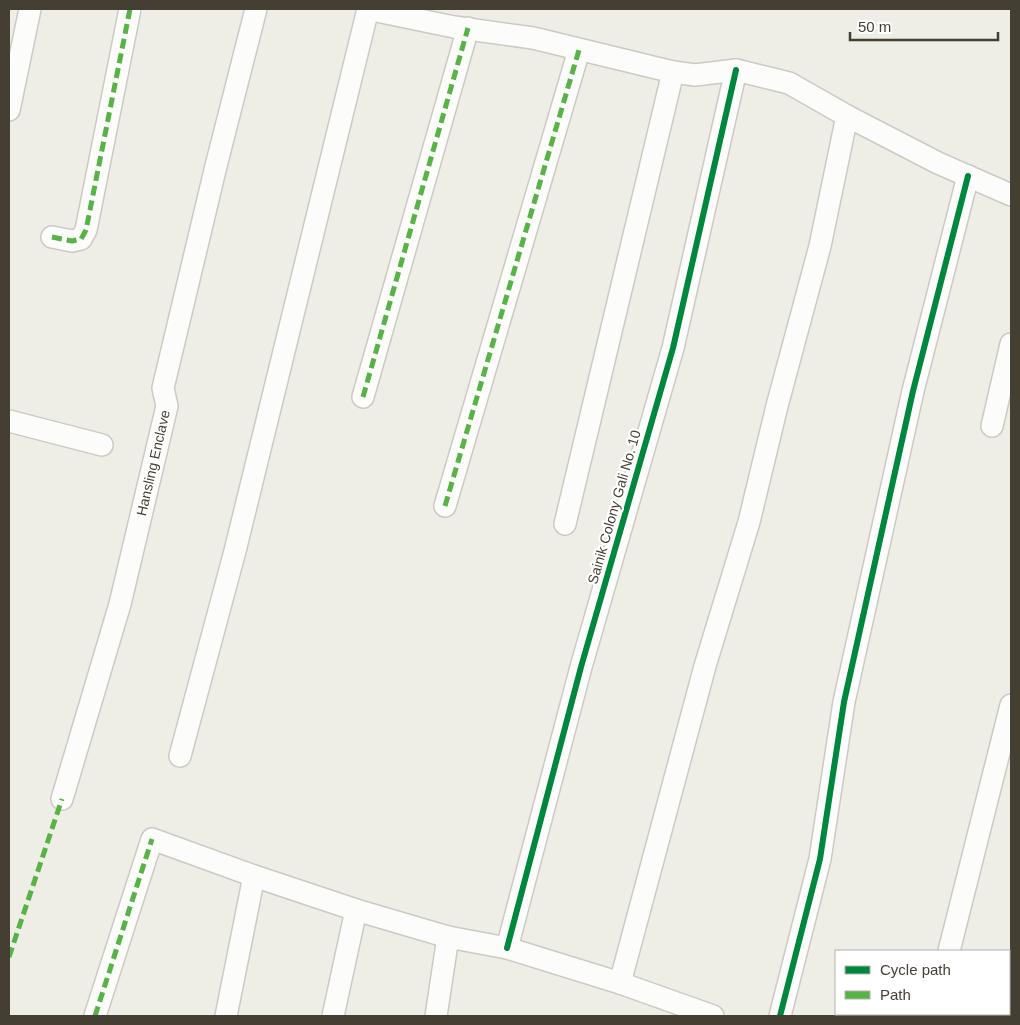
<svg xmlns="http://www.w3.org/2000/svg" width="1020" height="1025" viewBox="0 0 1020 1025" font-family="Helvetica,sans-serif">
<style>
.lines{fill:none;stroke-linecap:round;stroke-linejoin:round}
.minor-casing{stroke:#cccac3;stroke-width:24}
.minor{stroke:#fcfcfb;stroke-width:21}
.quiet{stroke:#57b346;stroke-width:5;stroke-dasharray:10 5;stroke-linecap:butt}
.cycleway-casing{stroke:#fff;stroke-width:9}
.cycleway{stroke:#00873e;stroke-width:6}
.labels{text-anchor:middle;stroke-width:4.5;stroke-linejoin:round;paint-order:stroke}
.street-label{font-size:14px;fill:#443f32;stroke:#fff}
</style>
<rect width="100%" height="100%" fill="#eeede6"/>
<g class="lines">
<defs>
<g id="minor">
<polyline points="367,9 454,27 533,38 673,72 695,75 736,70 789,83 847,116 938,163 1011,195"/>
<polyline points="9,110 30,9"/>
<polyline points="52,237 72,241 81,239 86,230 130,9"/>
<polyline points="363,397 468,28"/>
<polyline points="9,421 102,445"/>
<polyline points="992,426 1011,344"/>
<polyline points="445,506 579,50"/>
<polyline points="565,524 673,72"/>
<polyline points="180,756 235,551 368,9"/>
<polyline points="62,799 120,604 167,406 163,388 216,166 256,9"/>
<polyline points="507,948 581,667 673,348 736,70"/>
<polyline points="949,951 1011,705"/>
<polyline points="620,983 705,666 749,522 777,406 820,246 847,116"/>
<polyline points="95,1016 152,839 254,876 356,910 448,937 507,948 620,983 713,1016"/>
<polyline points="226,1016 254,876"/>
<polyline points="333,1016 356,910"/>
<polyline points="436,1016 448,937"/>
<polyline points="780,1016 820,859 844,702 913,391 968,176"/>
</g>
</defs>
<!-- minor casing -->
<use href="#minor" class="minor-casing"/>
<!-- minor -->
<use href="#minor" class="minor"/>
<!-- quiet -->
<g class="quiet">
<polyline points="52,237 72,241 81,239 86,230 130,9"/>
<polyline points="363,397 468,28"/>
<polyline points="445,506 579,50"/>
<polyline points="9,957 62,799"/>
<polyline points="95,1016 152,839"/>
</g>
<defs>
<g id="cycleway">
<polyline points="507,948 581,667 673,348 736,70"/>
<polyline points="780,1016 820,859 844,702 913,391 968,176"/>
</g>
</defs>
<!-- cycleway casing -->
<use href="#cycleway" class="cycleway-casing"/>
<!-- cycleway -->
<use href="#cycleway" class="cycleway"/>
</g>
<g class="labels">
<!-- street labels -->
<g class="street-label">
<text transform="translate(153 463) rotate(-77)" y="5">Hansling Enclave</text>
<text transform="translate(614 507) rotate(-74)" y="5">Sainik Colony Gali No. 10</text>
</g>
</g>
<!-- border -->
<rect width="1020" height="1025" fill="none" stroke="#443f32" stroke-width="20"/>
<!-- legend -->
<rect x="835" y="950" width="175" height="65" fill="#ffffff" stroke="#b4b2ad"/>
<rect x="845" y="966" width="25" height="8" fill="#00873e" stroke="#b4b2ad"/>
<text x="880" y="975" font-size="15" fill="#443f32">Cycle path</text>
<rect x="845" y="991" width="25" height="8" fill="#57b346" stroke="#b4b2ad"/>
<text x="880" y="1000" font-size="15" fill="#443f32">Path</text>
<!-- scale -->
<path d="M850 32v8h148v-8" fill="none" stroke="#443f32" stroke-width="2.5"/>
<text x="858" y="32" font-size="15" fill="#443f32" stroke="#ffffff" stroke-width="4" paint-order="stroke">50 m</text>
</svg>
